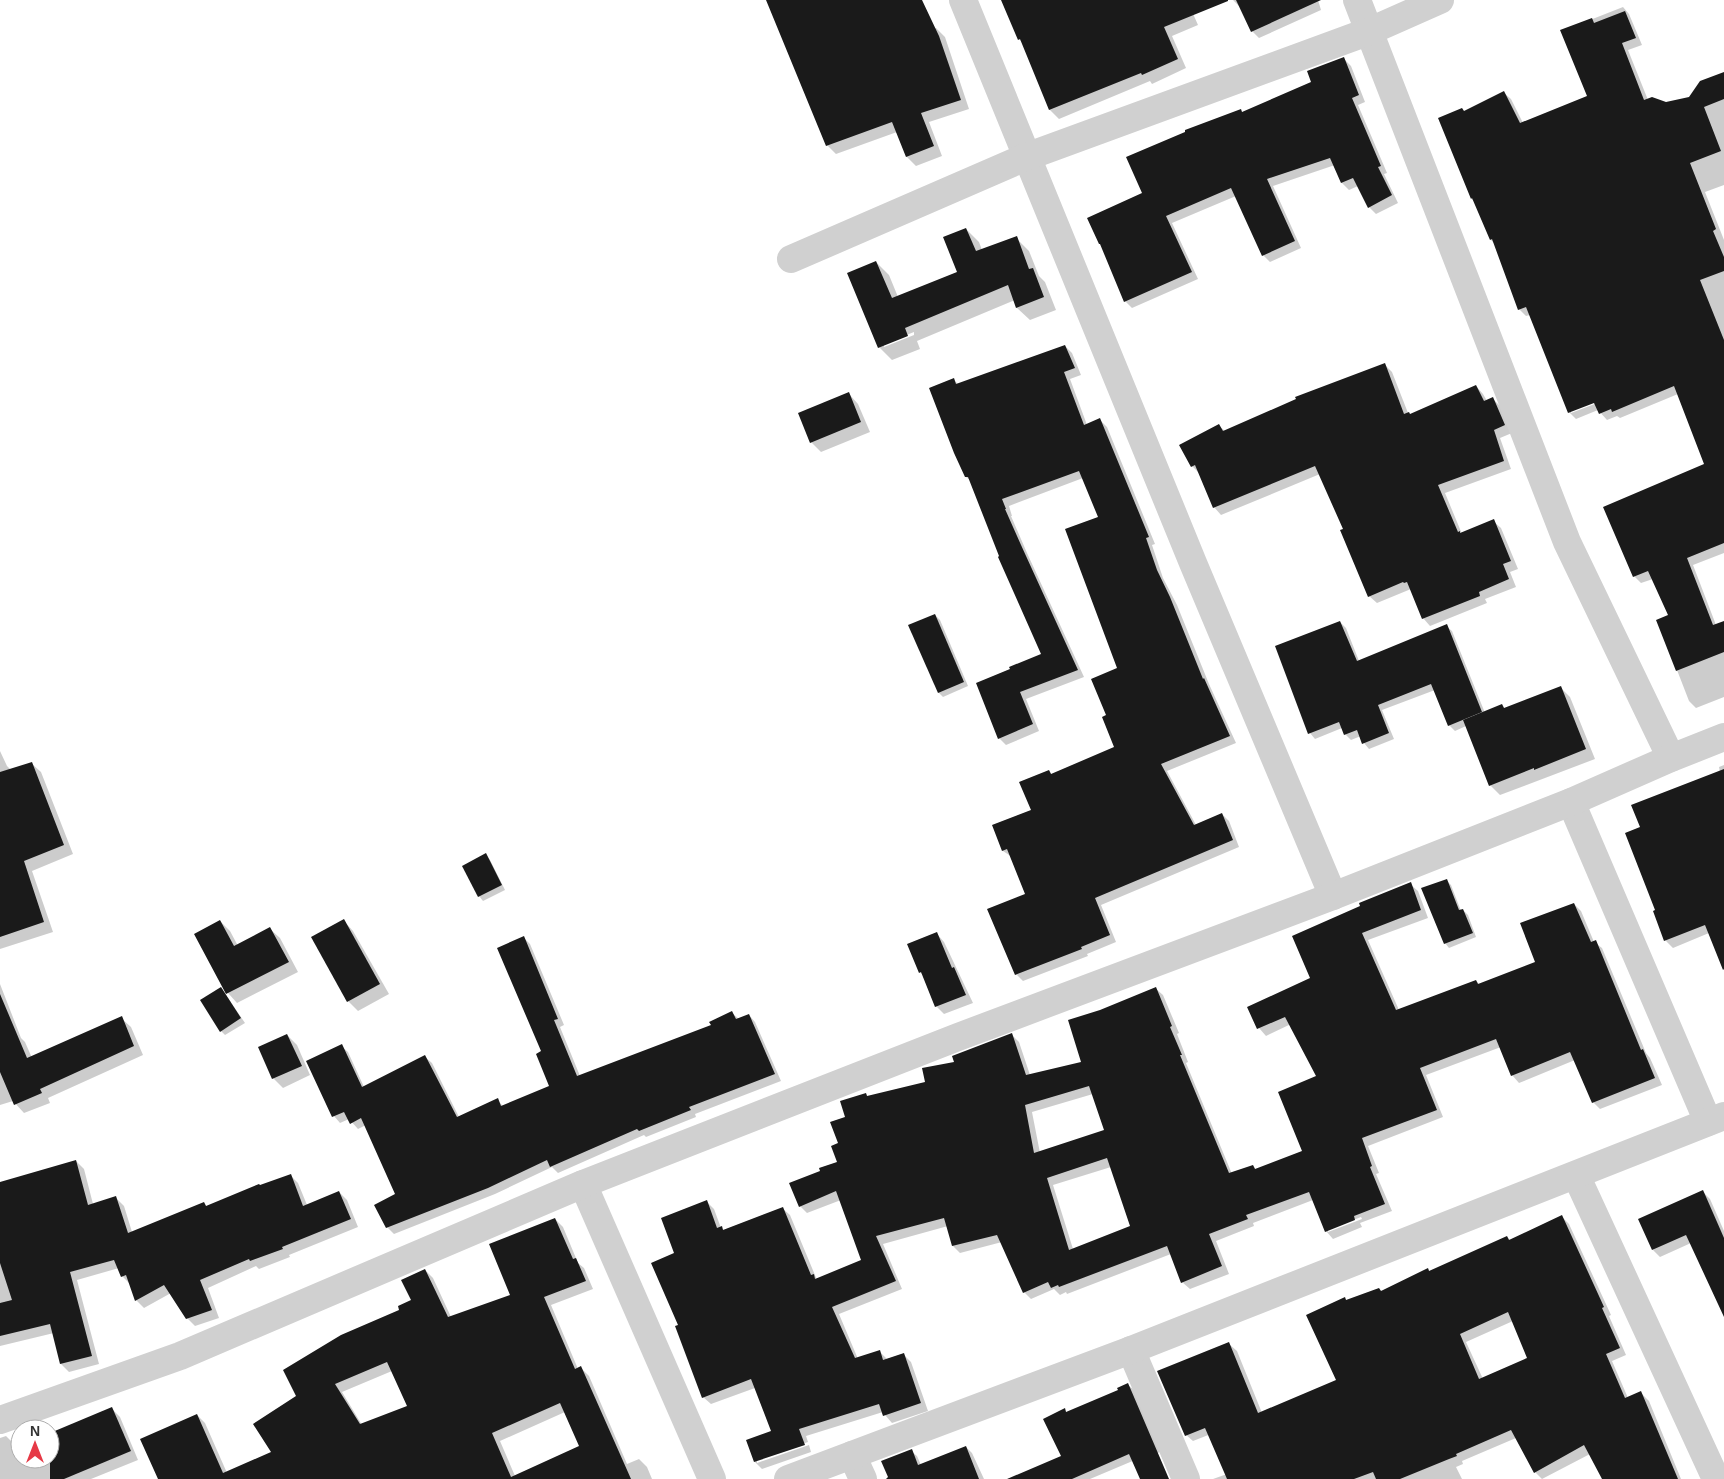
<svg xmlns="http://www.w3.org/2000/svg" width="1724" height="1479" viewBox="0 0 1724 1479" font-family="Helvetica,sans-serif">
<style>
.shadow{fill:#0003;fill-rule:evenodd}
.building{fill:#1a1a1a;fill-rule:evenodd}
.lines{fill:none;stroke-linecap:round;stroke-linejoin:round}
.minor{stroke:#d0d0d0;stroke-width:28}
</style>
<rect width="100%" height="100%" fill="#fff"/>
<!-- shadow -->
<g class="shadow">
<polygon points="767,0 827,0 857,60 936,28 945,37 969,109 929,122 942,156 916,166 907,157 897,132 836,154 827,145"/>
<polygon points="1004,0 1187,0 1198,25 1172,36 1186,68 1152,84 1150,81 1059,119 1050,110 1023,43 1019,39"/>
<polygon points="1233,0 1318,0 1321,10 1259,38 1252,31 1239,6"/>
<path d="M1623,7l6,7 13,31 -14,5 20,50 18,3 24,-5 34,-25v112l-19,7 19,48v313l-31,12 23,60 8,-3v75l-28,11 -7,-7 -31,-80 11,-5 -16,-37 -12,4 -7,-7 72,-112 -28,-70 -58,24 -3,-2 -10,4 -9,-10 -22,9 -7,-7 -39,-97 -4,1 -7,-7 -24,-65 -4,-4 -16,-38 -3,-3 -32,-81 25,-6 39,-19 7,6 12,24 66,-26 -27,-66zM1599,399l1,3 -29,11v-2z"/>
<polygon points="1344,59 1351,66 1365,102 1358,105 1387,173 1384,174 1398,203 1376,214 1369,207 1358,186 1349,190 1342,183 1335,165 1273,186 1301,248 1270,262 1263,255 1236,196 1172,223 1198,279 1132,308 1125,301 1144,194 1243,113 1313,83"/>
<path d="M966,229l13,13 3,8 34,-12 13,13 10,25 6,6 11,28 -26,10 -13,-12 -2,-8 -98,41 3,8 -28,11 -13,-13 -3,-85 13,13 9,22 60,-25zM914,332v3l-30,12v-3z"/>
<polygon points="1065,346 1072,353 1081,375 1070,379 1087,425 1100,420 1107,427 1155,544 1152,545 1163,578 1177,605 1209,684 1236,743 1167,771 1196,825 1222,814 1229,821 1239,847 1101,905 1116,942 1087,954 1088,956 1023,981 1016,974 1026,895 1012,857 1003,851 993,825 1032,810 1049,771 1052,775 1115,748 1107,716 1119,669 1099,517 1083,478 1009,506 1012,516 1011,516 1027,553 1084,677 1026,699 1039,731 1006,745 999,738 978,683 1043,655 1001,557 971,481 966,477 954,380 959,385"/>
<polygon points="1384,364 1392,372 1408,413 1411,415 1476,386 1483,394 1487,401 1492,398 1500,406 1512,433 1500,438 1511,469 1445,493 1462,534 1493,521 1501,528 1518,569 1510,572 1516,587 1485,599 1487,603 1430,626 1423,618 1411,589 1377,603 1369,596 1345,530 1320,474 1221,515 1214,507 1200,474 1192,466 1219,426 1225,431"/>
<polygon points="849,394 858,404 870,432 821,452 811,442"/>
<polygon points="935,615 940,620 968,686 943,697 939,693 909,626"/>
<polygon points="1340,622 1346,628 1359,661 1446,626 1452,631 1485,713 1502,706 1505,709 1560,687 1570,697 1595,759 1500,795 1490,785 1466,726 1455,731 1449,725 1435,690 1382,710 1394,739 1369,749 1364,743 1361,736 1351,740 1345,734 1342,728 1315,739 1310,733"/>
<polygon points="0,751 7,766 11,770 31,763 41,772 73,854 32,871 53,932 0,949"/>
<polygon points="1724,765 1724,968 1709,933 1673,948 1666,941 1654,912 1657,911 1642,828 1720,772 1719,767"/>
<polygon points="486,855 490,860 505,890 483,901 479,896"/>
<polygon points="1446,880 1451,885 1461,911 1463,910 1468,915 1476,937 1449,948 1445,943"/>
<path d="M1410,884l8,7 10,27 -60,22 31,70 77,-29 4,4 57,-23 37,-58 7,7 13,31 8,6 44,105 4,5 12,27 -62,24 -7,-7 -18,-42 -56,23 -7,-8 -11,-28 -75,28 17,42 -75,29 11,27 -3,1 16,37 -32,12 2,4 -29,12 -7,-8 -13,-31 -60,23 1,3 -38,15 13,33 -39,15 -8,-7 -11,-28 -104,40 -1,-2 -6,3 -6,-6 -23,10 -7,-7 -22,-50 -42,11 -7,-7 -5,-20 -65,18 19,45 -63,25 19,45 22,-7 7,7 17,-4 7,7 17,49 -36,12 -7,-8 -2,-3 -77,24 2,6 -51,18v3l52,-18 2,7 -49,17 -7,-7 -8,-21 25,-9 -17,-44 -44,16 -8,-7 -23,-71 -4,-72 31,-52 7,7 7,19 3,2 58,-22 8,7 27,65 46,-19 -22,-61 -34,13 -7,-7 21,-35 17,-9 2,-18 7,-26 19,-24 2,3 58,-14 29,-20 57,-28 7,7 11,33 52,-12 18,-52 55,-23 8,7 16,38 -2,1 11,28 -2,1 46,111 21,-8 3,4 47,-19 15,-74 -27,-53 -25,12 -7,-8zM1093,1094l13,37 -66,22 -8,-41zM1111,1167l20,60 -58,22 -20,-64zM1361,1217l1,2 -34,13v-2z"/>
<polygon points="220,921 230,931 238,946 270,929 280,938 298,972 237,1003 228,993"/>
<polygon points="344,921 353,931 389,994 358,1011 348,1001"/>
<polygon points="937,934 944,942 973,1003 944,1014 936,1006 924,976 920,972"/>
<polygon points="523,937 530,944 564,1025 560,1027 580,1076 712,1026 732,1013 739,1019 749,1015 755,1022 781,1081 695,1114 696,1117 646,1137 644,1135 558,1173 552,1167 495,1194 394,1234 387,1227 397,1195 366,1125 358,1129 349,1119 340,1123 334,1116 307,1061 341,1046 348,1052 364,1087 425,1057 432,1063 459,1117 497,1100 504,1107 551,1087 542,1052"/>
<polygon points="0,984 21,1038 25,1042 32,1058 121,1018 131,1027 143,1055 48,1098 50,1103 24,1113 13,1101 0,1105"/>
<polygon points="221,988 245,1023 225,1035 221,1031"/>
<polygon points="287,1035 297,1045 310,1075 283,1088 273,1078"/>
<polygon points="76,1161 84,1169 93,1204 116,1198 124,1206 132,1232 204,1204 207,1207 290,1175 298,1183 307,1205 339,1192 347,1200 358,1227 289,1255 290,1257 259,1269 256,1266 208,1288 219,1318 195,1326 187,1318 171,1293 144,1308 136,1300 130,1284 122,1276 119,1268 77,1280 99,1364 69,1372 61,1364 54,1333 0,1346 0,1184"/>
<polygon points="1703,1192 1710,1199 1724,1231 1724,1315 1691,1243 1660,1257 1653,1250"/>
<path d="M1561,1216l8,8 42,91 -2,1 17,39 -14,6 16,37 13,-5 8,8 32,78h-78l-13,-25 -48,25 -7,-7 -19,-34 -54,23 1,3 -7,3 6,12h-249l14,-5 -11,-42 -23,9 -8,-7 44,-90 8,7 25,62 76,-32 7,-82 2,2 34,-9 47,-23 2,3 77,-35 3,3zM1513,1321l16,38 -46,20 -17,-37z"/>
<path d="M555,1219l8,8 15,36 6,5 9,21 -42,16 27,64 3,-1 8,8 38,88 12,-5 8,8 5,12h-492l37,-64 8,8 22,50 46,-20 25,-57 115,-95 12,-31 8,8 18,39 61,-21zM392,1371l16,36 -46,18 -20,-33zM565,1412l16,35 -66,29 -15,-35z"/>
<polygon points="1128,1385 1134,1390 1160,1452 1137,1461 1135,1460 1090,1479 1008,1479 1062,1457 1064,1410 1067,1413 1119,1391"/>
<polygon points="112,1409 120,1417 138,1460 91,1479 0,1479 0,1438 6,1436 14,1444 17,1451 20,1450 20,1459 50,1459 50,1435"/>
<polygon points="966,1447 972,1453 984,1479 890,1479 911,1451 917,1456 921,1465"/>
</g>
<!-- building -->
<g class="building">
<polygon points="766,0 922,0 939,36 961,100 921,113 934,146 906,157 892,122 826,146"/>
<polygon points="1001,0 1228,0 1228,1 1164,27 1178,59 1142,75 1141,73 1049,110 1020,39 1018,40"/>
<polygon points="1236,0 1321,0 1251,32"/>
<polygon points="1625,11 1636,38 1622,43 1644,100 1652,97 1666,102 1689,97 1700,81 1724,72 1724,99 1704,107 1721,151 1690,163 1716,229 1713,231 1724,257 1724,271 1700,280 1724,340 1724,543 1687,558 1713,625 1724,621 1724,652 1676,671 1656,620 1668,615 1648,571 1633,577 1603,507 1704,464 1674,386 1612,412 1611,409 1599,414 1594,403 1568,413 1526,307 1518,310 1492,239 1490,240 1472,198 1471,199 1438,118 1462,108 1464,111 1504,91 1520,123 1587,96 1560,30 1592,18 1594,23"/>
<polygon points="1344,57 1359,95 1352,98 1381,166 1378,167 1392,195 1368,208 1353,178 1341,183 1330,158 1267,179 1295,241 1262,256 1231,188 1166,216 1192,272 1124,302 1100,244 1099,244 1087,218 1142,193 1126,157 1185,132 1185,130 1241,109 1242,112 1311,82 1307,71"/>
<polygon points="966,228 976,251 1017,236 1029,269 1033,268 1044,297 1016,308 1008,285 905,328 908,336 878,348 847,273 876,261 892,298 957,272 943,237"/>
<polygon points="1065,345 1075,368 1064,372 1084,425 1100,418 1149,537 1146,538 1157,570 1170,597 1203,679 1204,678 1230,736 1161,764 1194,825 1222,813 1233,840 1095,898 1110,935 1081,947 1082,949 1015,975 987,909 1025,894 1007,849 1002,851 992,825 1031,810 1019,782 1049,770 1051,774 1114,747 1102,717 1106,715 1091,679 1117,668 1065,529 1098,517 1079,471 1002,499 1006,509 1005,509 1021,545 1078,670 1020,692 1033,724 998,739 976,683 1010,669 1009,667 1041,654 998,557 999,556 968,477 965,477 954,453 929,388 954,378 956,384"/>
<polygon points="1385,363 1404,414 1409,412 1410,414 1476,385 1484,401 1493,397 1505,425 1494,430 1504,461 1438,485 1458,532 1460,531 1460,533 1494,519 1511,561 1503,564 1509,579 1479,592 1480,596 1422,619 1407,582 1404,583 1403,582 1368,597 1340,530 1343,529 1315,466 1213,508 1195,465 1191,467 1179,445 1219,424 1223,431 1296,399 1295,397"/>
<polygon points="849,392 861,422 810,443 798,413"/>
<polygon points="935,614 964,682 938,693 908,625"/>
<polygon points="1340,621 1357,661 1447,624 1482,712 1448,726 1431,684 1378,705 1389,733 1362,744 1357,730 1344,735 1339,722 1308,734 1275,646"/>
<polygon points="1561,686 1586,749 1534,770 1534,768 1489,786 1463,720 1502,704 1504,708"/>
<polygon points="32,762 64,845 24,861 44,922 0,937 0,772"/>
<polygon points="1724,769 1724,969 1723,970 1705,925 1664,941 1653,911 1655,910 1625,833 1640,827 1631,805"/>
<polygon points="486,853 502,885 478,897 462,866"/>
<polygon points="1447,879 1459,910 1463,909 1473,933 1444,944 1421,888"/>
<path d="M1411,882l10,28 -59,23 34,77 80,-30 2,4 57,-22 -15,-39 54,-20 17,39 5,-2 45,110 2,-1 12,29 -63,25 -22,-51 -59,24 -15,-37 -76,29 17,42 -75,28 10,28 -2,1 15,37 -31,12 1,4 -30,12 -16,-40 -63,23 2,4 -39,15 13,32 -41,17 -14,-37 -108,41 -1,-2 -7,3 -3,-6 -25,11 -26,-58 -45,11 -8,-28 -68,18 20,45 -64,26 23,51 25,-8 3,10 21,-7 17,50 -38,13 -4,-12 -80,25 6,16 -51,17 -8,-22 25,-9 -20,-52 -49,19 -27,-72 3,-1 -27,-62 23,-10 -13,-35 46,-18 10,28 5,-2 1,4 60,-23 28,68 3,-1 1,5 46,-19 -25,-69 -37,16 -10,-24 31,-12 -1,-3 18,-6 -6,-16 7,-3 -8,-21 15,-5 -5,-16 26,-8 1,3 58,-14 -3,-14 32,-6 -2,-6 60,-23 14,42 55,-13 -13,-42 32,-10 56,-23 16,39 -2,1 12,28h-2l49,118 24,-8 2,4 47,-18 -24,-59 38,-16 -31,-59 -28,12 -10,-22 63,-29 -18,-42 68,-30 -1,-3zM1089,1086l15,44 -70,23 -9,-48zM1107,1158l23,68 -61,24 -22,-72z"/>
<polygon points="344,919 380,984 347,1002 311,937"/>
<polygon points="220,920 234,946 270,927 289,962 226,994 194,934"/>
<polygon points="937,932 952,968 954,967 966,995 935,1007 921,972 919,973 907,944"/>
<polygon points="524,936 558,1019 554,1020 577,1076 711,1025 709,1022 732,1011 736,1019 749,1014 775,1074 689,1107 691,1110 639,1131 637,1129 550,1167 547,1160 488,1188 386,1228 374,1205 395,1194 361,1118 350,1124 344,1112 332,1117 306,1061 342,1044 362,1087 425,1055 457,1117 498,1098 501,1106 549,1086 536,1054 541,1051 497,948"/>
<polygon points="221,987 241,1018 220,1032 200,1000"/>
<polygon points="0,994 27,1058 122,1016 134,1046 40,1089 42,1093 14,1105 0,1072"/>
<polygon points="287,1034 302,1066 272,1079 258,1047"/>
<polygon points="76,1160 88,1205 116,1196 128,1233 204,1202 206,1206 259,1184 260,1185 291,1174 303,1206 339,1191 351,1219 282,1247 283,1249 250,1261 249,1259 200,1280 212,1310 186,1319 164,1285 135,1301 126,1275 121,1277 114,1260 70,1272 92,1356 60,1364 50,1324 0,1336 0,1303 12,1300 0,1263 0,1182"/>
<polygon points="1703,1190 1724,1238 1724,1317 1686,1235 1652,1250 1638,1219"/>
<path d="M1562,1215l42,92 -2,1 18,40 -14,6 19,44 16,-7 37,88h-76l-18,-34 -50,28 -23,-43 -55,24 1,2 -8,3 -49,20h-24l-3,-7 -19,7h-127l-22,-51 -20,8 -28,-65 72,-29 29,71 78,-33 -30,-65 39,-18 1,3 33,-12 2,3 47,-23 1,3 78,-35 2,4zM1508,1312l19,46 -48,21 -19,-45z"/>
<path d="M555,1218l18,41 3,-1 10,23 -42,16 31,72 6,-3 50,113h-473l-18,-40 57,-25 26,59 48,-21 -18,-28 43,-28 -13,-26 58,-35 58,-25 -1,-4 13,-6 -10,-20 24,-11 23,48 62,-22 -21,-51zM387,1362l20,44 -47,18 -25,-40zM560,1403l19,43 -68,31 -19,-44z"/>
<polygon points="1128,1383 1169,1479 1140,1479 1129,1454 1072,1479 1007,1479 1061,1456 1043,1419 1065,1408 1066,1412 1118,1390 1117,1388"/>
<polygon points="112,1407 131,1451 64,1479 50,1479 50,1433"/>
<polygon points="966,1446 979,1479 886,1479 888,1477 881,1461 912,1449 918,1465"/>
</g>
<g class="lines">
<!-- minor -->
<g class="minor">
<polyline points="963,0 1193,563 1333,896"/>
<polyline points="1357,0 1567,542 1671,758"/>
<polyline points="791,259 1026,157 1370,31 1440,0"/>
<polyline points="1571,802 1708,1122"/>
<polyline points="1576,1175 1716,1479"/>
<polyline points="583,1184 712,1479"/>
<polyline points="1131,1350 1186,1479"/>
<polyline points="0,1420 180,1356 583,1184 958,1037 1333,896 1571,802 1671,758 1724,737"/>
<polyline points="852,1455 863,1479"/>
<polyline points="788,1479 1131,1350 1724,1116"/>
</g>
</g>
<!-- north arrow -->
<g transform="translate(35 1444)"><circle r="24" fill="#ffffff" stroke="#adadad"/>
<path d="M0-4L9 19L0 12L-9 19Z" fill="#e63946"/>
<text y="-8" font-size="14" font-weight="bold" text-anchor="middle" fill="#333333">N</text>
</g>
</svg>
